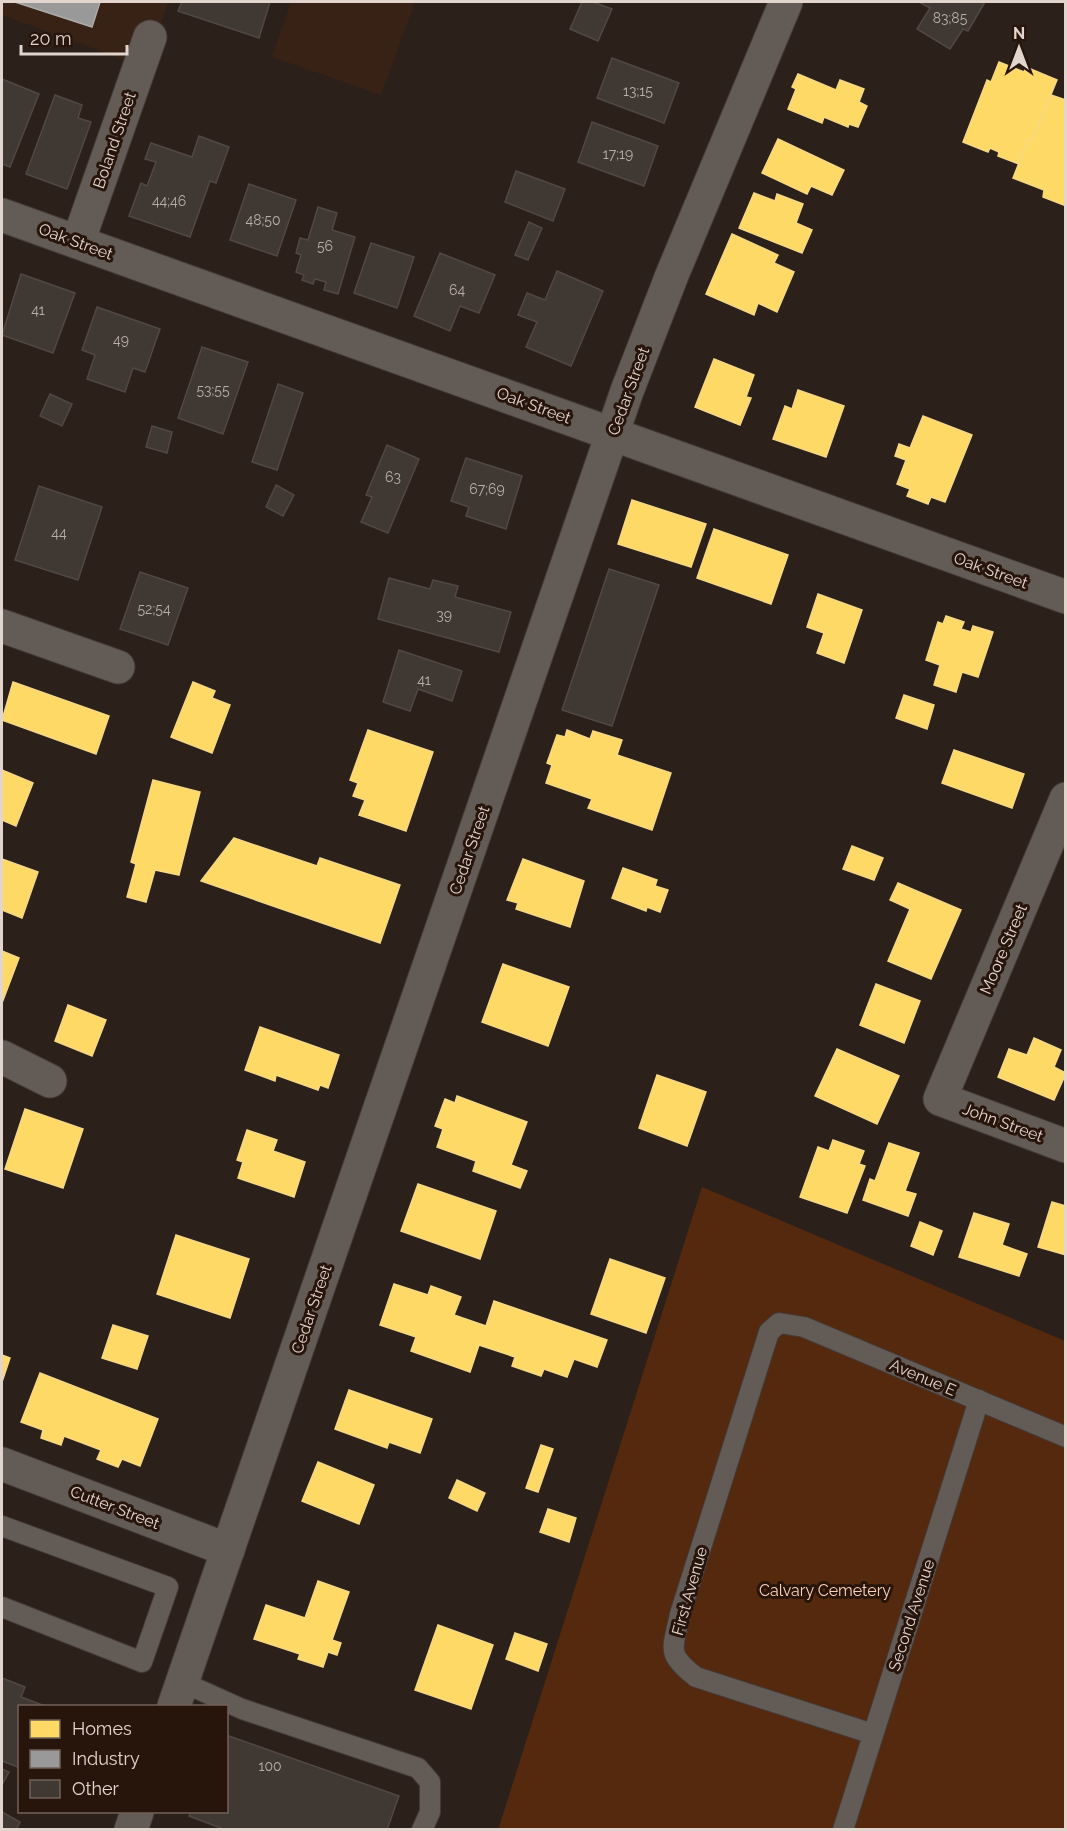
<svg xmlns="http://www.w3.org/2000/svg" width="1067" height="1831" viewBox="0 0 1067 1831" font-family="Raleway,sans-serif">
<style>
.built{fill:#382215}
.green{fill:#54290e}
.homes{fill:#ffd966;stroke:#f6d885;stroke-width:1.5}
.industry{fill:#999;stroke:#afaba9;stroke-width:1.5}
.building{fill:#403833;stroke:#514843;stroke-width:1.5}
.lines{fill:none;stroke-linecap:round;stroke-linejoin:round}
.lane-casing{stroke:#443b37;stroke-width:22}
.street-casing{stroke:#443b37;stroke-width:35}
.lane{stroke:#635b56;stroke-width:20}
.street{stroke:#635b56;stroke-width:33}
.labels{text-anchor:middle;stroke-width:6;stroke-linejoin:round;paint-order:stroke}
.number-label{font-size:14px;fill:#baaea7}
.street-label{font-size:16px;fill:#e2d5ce;stroke:#27150b}
.park-label{font-size:16px;fill:#fdd0b9;stroke:#27150b}
</style>
<rect width="100%" height="100%" fill="#2b201a"/>
<!-- built -->
<g class="built">
<polygon points="2,2 168,2 147,68 2,15"/>
<polygon points="291,2 415,2 381,95 272,57"/>
</g>
<!-- green -->
<polygon class="green" points="702,1187 1065,1341 1065,1829 498,1830"/>
<!-- homes -->
<g class="homes">
<polygon points="999,62 1024,72 1026,67 1057,80 1032,141 1028,140 1019,164 998,156 999,152 990,148 988,152 963,142 987,80 991,82"/>
<polygon points="798,74 836,90 840,80 864,89 859,102 867,106 858,127 849,124 848,127 824,117 822,123 788,109 796,89 792,87"/>
<polygon points="1051,95 1066,100 1066,206 1043,197 1044,190 1013,178 1028,140 1032,141"/>
<polygon points="778,139 844,170 832,195 811,186 807,194 762,173"/>
<polygon points="754,193 775,201 777,194 803,204 796,223 812,230 802,253 739,228"/>
<polygon points="732,234 778,255 774,263 794,272 777,312 758,303 754,315 706,294"/>
<polygon points="714,359 754,375 746,397 751,398 740,425 695,407"/>
<polygon points="798,390 844,406 826,457 773,439 785,406 792,409"/>
<polygon points="923,416 972,435 945,502 931,497 928,504 907,496 910,489 897,484 906,460 895,456 899,444 910,448"/>
<polygon points="632,500 706,524 691,567 618,544"/>
<polygon points="714,529 788,555 771,604 697,578"/>
<polygon points="818,594 862,610 844,663 817,653 824,633 807,627"/>
<polygon points="946,616 964,622 961,629 971,632 973,626 993,632 978,677 962,672 956,692 934,685 940,665 926,660 938,622 943,624"/>
<polygon points="13,682 109,716 96,754 2,720"/>
<polygon points="193,682 215,691 212,698 230,705 212,753 171,737"/>
<polygon points="904,695 934,705 927,729 896,718"/>
<polygon points="368,730 433,752 406,831 359,815 365,800 353,796 358,783 350,780"/>
<polygon points="567,730 590,739 593,731 622,740 617,755 671,773 652,830 588,808 592,799 546,783 552,765 547,763 557,735 565,737"/>
<polygon points="954,750 1024,774 1012,808 942,783"/>
<polygon points="2,770 33,783 16,826 2,820"/>
<polygon points="153,780 200,792 179,875 155,870 146,902 127,897 136,864 131,862"/>
<polygon points="234,838 317,866 320,858 400,885 380,943 201,881"/>
<polygon points="852,846 883,858 874,880 843,869"/>
<polygon points="2,859 38,872 22,918 2,910"/>
<polygon points="523,859 584,881 570,927 516,909 518,903 507,900"/>
<polygon points="623,868 657,880 655,886 668,890 660,912 647,907 646,911 612,898"/>
<polygon points="898,883 961,910 931,979 888,961 910,909 890,900"/>
<polygon points="2,951 19,958 2,1003"/>
<polygon points="503,964 569,987 548,1046 482,1022"/>
<polygon points="876,984 920,1001 904,1043 860,1025"/>
<polygon points="68,1005 106,1020 92,1056 55,1041"/>
<polygon points="260,1027 339,1055 328,1088 320,1085 318,1090 276,1075 275,1081 245,1070"/>
<polygon points="1034,1038 1061,1050 1054,1067 1066,1073 1054,1100 998,1077 1009,1049 1027,1055"/>
<polygon points="837,1049 899,1076 877,1124 815,1096"/>
<polygon points="657,1075 706,1092 687,1146 639,1128"/>
<polygon points="457,1096 527,1122 511,1165 527,1171 520,1188 473,1171 476,1161 437,1147 443,1129 435,1126 445,1099 455,1103"/>
<polygon points="25,1109 83,1129 63,1188 5,1169"/>
<polygon points="247,1130 277,1140 273,1151 305,1162 294,1197 238,1178 243,1162 237,1160"/>
<polygon points="833,1140 864,1151 859,1164 865,1166 847,1213 800,1197 818,1147 829,1151"/>
<polygon points="889,1143 919,1153 905,1191 916,1194 908,1216 863,1200 870,1179 875,1181"/>
<polygon points="418,1184 496,1211 480,1259 401,1231"/>
<polygon points="1052,1202 1066,1206 1066,1255 1038,1247"/>
<polygon points="974,1213 1009,1224 1002,1245 1027,1254 1019,1276 959,1257"/>
<polygon points="920,1222 942,1231 933,1255 911,1246"/>
<polygon points="176,1235 249,1259 230,1318 157,1294"/>
<polygon points="610,1259 665,1278 646,1333 591,1314"/>
<polygon points="394,1284 428,1295 431,1286 461,1297 454,1315 486,1326 494,1301 607,1340 597,1367 574,1359 567,1377 544,1369 541,1376 512,1366 515,1357 479,1345 470,1372 411,1351 416,1337 380,1325"/>
<polygon points="113,1325 148,1336 137,1369 102,1358"/>
<polygon points="2,1355 10,1358 2,1382"/>
<polygon points="40,1373 158,1419 140,1466 122,1459 118,1467 97,1459 101,1450 64,1436 61,1445 41,1438 43,1430 21,1422"/>
<polygon points="349,1390 432,1419 420,1453 389,1442 387,1448 335,1429"/>
<polygon points="541,1445 553,1449 538,1492 526,1488"/>
<polygon points="318,1462 374,1485 359,1524 302,1501"/>
<polygon points="457,1480 485,1493 477,1511 449,1498"/>
<polygon points="548,1509 576,1518 569,1542 540,1532"/>
<polygon points="318,1581 349,1592 332,1640 341,1643 337,1655 328,1652 323,1667 298,1659 300,1654 254,1639 266,1605 305,1618"/>
<polygon points="438,1625 493,1645 471,1709 415,1690"/>
<polygon points="515,1633 547,1644 538,1671 506,1659"/>
</g>
<!-- industry -->
<polygon class="industry" points="15,2 100,2 92,27"/>
<!-- building -->
<g class="building">
<polygon points="182,2 270,2 259,38 178,11"/>
<polygon points="582,2 593,2 612,9 598,41 570,29"/>
<polygon points="919,2 985,2 968,31 963,29 950,49 917,29 930,8"/>
<polygon points="612,58 679,83 664,123 597,98"/>
<polygon points="2,79 39,94 10,167 2,164"/>
<polygon points="55,95 82,105 78,118 91,122 67,189 26,174"/>
<polygon points="592,122 658,146 644,186 578,162"/>
<polygon points="199,136 229,147 216,183 210,181 190,237 129,216 141,183 147,186 156,162 145,159 151,143 192,157"/>
<polygon points="516,171 565,189 553,221 505,202"/>
<polygon points="249,184 296,200 277,256 230,240"/>
<polygon points="318,207 337,213 332,230 355,237 338,294 324,290 326,282 315,279 313,284 302,280 304,275 296,272 301,255 296,253 300,238 308,240"/>
<polygon points="529,222 542,228 528,260 515,255"/>
<polygon points="371,243 414,257 397,308 354,293"/>
<polygon points="440,253 495,275 479,313 460,306 450,331 414,316"/>
<polygon points="557,271 603,291 571,366 526,347 537,322 518,315 527,293 545,300"/>
<polygon points="21,274 75,293 53,353 2,335"/>
<polygon points="97,307 160,329 145,372 133,368 125,392 87,379 95,355 82,350"/>
<polygon points="202,347 248,362 223,434 178,418"/>
<polygon points="278,384 303,393 277,470 252,462"/>
<polygon points="50,394 72,404 62,426 40,416"/>
<polygon points="152,426 172,432 167,453 146,447"/>
<polygon points="387,445 419,459 388,533 361,522 372,497 366,495"/>
<polygon points="466,458 522,476 506,529 466,516 469,507 451,501"/>
<polygon points="276,485 294,495 283,516 266,507"/>
<polygon points="39,486 102,507 78,580 15,560"/>
<polygon points="609,569 659,585 612,726 562,710"/>
<polygon points="140,572 188,588 168,645 120,629"/>
<polygon points="389,578 430,589 433,580 458,586 455,597 511,612 499,652 378,619"/>
<polygon points="399,650 462,671 452,701 418,689 410,711 383,702"/>
<polygon points="2,1678 25,1687 21,1697 45,1706 20,1706 20,1768 2,1761"/>
<polygon points="226,1735 399,1796 387,1830 226,1830 189,1816 191,1812 226,1812"/>
<polygon points="2,1769 9,1772 2,1785"/>
<polygon points="2,1812 20,1822 16,1830 2,1830"/>
</g>
<g class="lines">
<defs>
<g id="lane">
<polyline points="2,1526 168,1587 142,1662 2,1607"/>
<polyline points="182,1682 242,1709 418,1768 430,1782 430,1812 422,1830"/>
<path d="M873,1734l-177,-57c-31,-24 -23,-28 -16,-63l89,-282 10,-9 25,4 262,110"/>
<polyline points="843,1830 979,1400"/>
</g>
<g id="street">
<polyline points="2,215 1066,597"/>
<polyline points="78,242 150,37"/>
<polyline points="2,626 118,667"/>
<polyline points="1066,799 940,1099 1066,1146"/>
<polyline points="2,1057 50,1081"/>
<polyline points="2,1464 228,1550"/>
<polyline points="174,1706 627,391 672,275 786,2"/>
<polyline points="131,1830 137,1812"/>
</g>
</defs>
<!-- lane casing -->
<use href="#lane" class="lane-casing"/>
<!-- street casing -->
<use href="#street" class="street-casing"/>
<!-- lane -->
<use href="#lane" class="lane"/>
<!-- street -->
<use href="#street" class="street"/>
</g>
<g class="labels">
<!-- number labels -->
<g class="number-label">
<text x="950" y="23">83;85</text>
<text x="638" y="96">13;15</text>
<text x="618" y="159">17;19</text>
<text x="169" y="206">44;46</text>
<text x="263" y="225">48;50</text>
<text x="325" y="251">56</text>
<text x="457" y="295">64</text>
<text x="38" y="315">41</text>
<text x="121" y="345">49</text>
<text x="213" y="395">53;55</text>
<text x="393" y="482">63</text>
<text x="487" y="494">67;69</text>
<text x="59" y="538">44</text>
<text x="154" y="614">52;54</text>
<text x="444" y="620">39</text>
<text x="424" y="685">41</text>
<text x="270" y="1771">100</text>
</g>
<!-- street labels -->
<g class="street-label">
<text transform="translate(114 140) rotate(-71)" y="6">Boland Street</text>
<text transform="translate(76 241) rotate(20)" y="6">Oak Street</text>
<text transform="translate(628 391) rotate(-70)" y="6">Cedar Street</text>
<text transform="translate(534 405) rotate(20)" y="6">Oak Street</text>
<text transform="translate(991 570) rotate(20)" y="6">Oak Street</text>
<text transform="translate(469 850) rotate(-71)" y="6">Cedar Street</text>
<text transform="translate(1003 949) rotate(-67)" y="6">Moore Street</text>
<text transform="translate(1003 1122) rotate(20)" y="6">John Street</text>
<text transform="translate(311 1309) rotate(-71)" y="6">Cedar Street</text>
<text transform="translate(923 1377) rotate(23)" y="6">Avenue E</text>
<text transform="translate(115 1507) rotate(21)" y="6">Cutter Street</text>
<text transform="translate(689 1591) rotate(-74)" y="6">First Avenue</text>
<text transform="translate(911 1615) rotate(-72)" y="6">Second Avenue</text>
</g>
<!-- park labels -->
<g class="park-label">
<text x="825" y="1596">Calvary Cemetery</text>
</g>
</g>
<!-- border -->
<rect width="1067" height="1831" fill="none" stroke="#e2d5ce" stroke-width="6"/>
<!-- legend -->
<rect x="18" y="1705" width="210" height="108" fill="#27150b" stroke="#726259" stroke-width="1.5"/>
<rect x="30" y="1720" width="30" height="18" fill="#ffd966" stroke="#726259" stroke-width="1.5"/>
<text x="72" y="1735" font-size="18" fill="#e2d5ce">Homes</text>
<rect x="30" y="1750" width="30" height="18" fill="#999999" stroke="#726259" stroke-width="1.5"/>
<text x="72" y="1765" font-size="18" fill="#e2d5ce">Industry</text>
<rect x="30" y="1780" width="30" height="18" fill="#403833" stroke="#726259" stroke-width="1.5"/>
<text x="72" y="1795" font-size="18" fill="#e2d5ce">Other</text>
<!-- north arrow -->
<g transform="translate(1019 48)" stroke="#27150b" stroke-width="4.5" paint-order="stroke">
<path d="M0-4.5L10 22L0 15L-10 22Z" fill="#e2d5ce"/>
<text y="-9" font-size="16" font-weight="bold" text-anchor="middle" fill="#e2d5ce">N</text>
</g>
<!-- scale -->
<path d="M21 45v9h106v-9" fill="none" stroke="#e2d5ce" stroke-width="3"/>
<text x="30" y="45" font-size="18" fill="#e2d5ce" stroke="#27150b" stroke-width="4.5" paint-order="stroke">20 m</text>
</svg>
